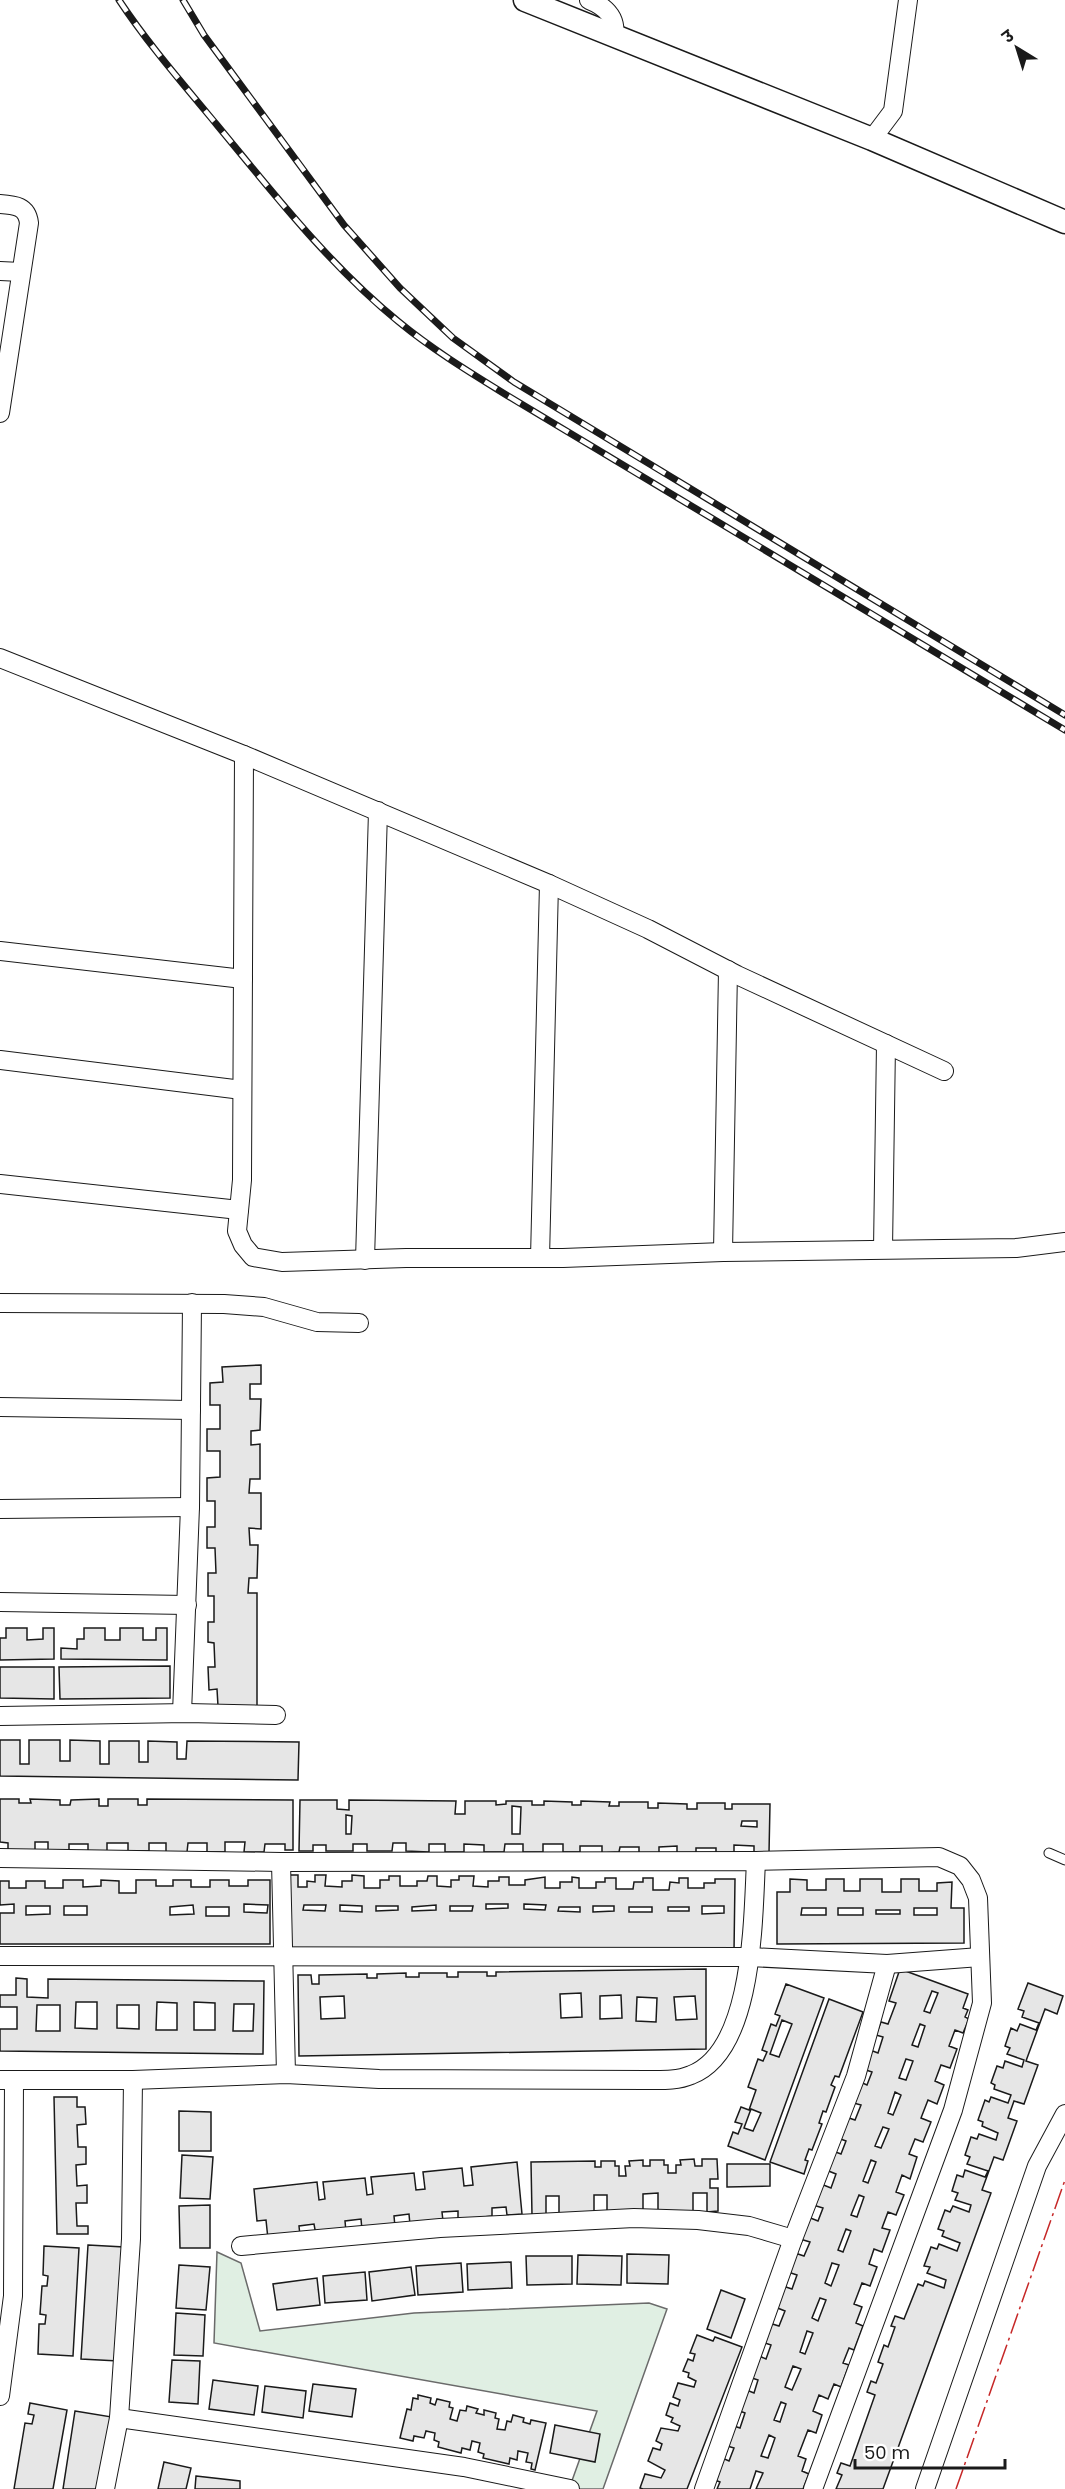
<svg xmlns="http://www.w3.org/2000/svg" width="1065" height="2489" viewBox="0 0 1065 2489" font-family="Poppins,'Noto Sans Devanagari',sans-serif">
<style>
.green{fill:#e0efe3;stroke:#6a6a6a;stroke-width:1.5}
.building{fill:#e6e6e6;stroke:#1a1a1a;stroke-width:1.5;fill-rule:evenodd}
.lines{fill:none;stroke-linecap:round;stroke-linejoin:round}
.service-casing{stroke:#1a1a1a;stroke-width:11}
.minor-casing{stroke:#1a1a1a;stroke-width:20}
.tertiary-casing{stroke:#1a1a1a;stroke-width:25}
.service{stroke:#fff;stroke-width:9}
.minor{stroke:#fff;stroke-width:18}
.tertiary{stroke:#fff;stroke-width:22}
.rail-casing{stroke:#1a1a1a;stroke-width:7}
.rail{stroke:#fff;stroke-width:4.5;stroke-dasharray:14;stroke-linecap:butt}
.power{stroke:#c62828;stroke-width:1.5;stroke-dasharray:21 4.5 3 4.5;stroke-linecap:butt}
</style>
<rect width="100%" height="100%" fill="#fff"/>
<!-- green -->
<polygon class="green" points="217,2252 241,2263 260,2331 414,2313 649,2303 667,2309 603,2489 569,2489 597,2411 214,2343"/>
<!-- building -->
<g class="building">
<polygon points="261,1365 261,1384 250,1384 250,1399 261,1399 260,1430 251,1431 251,1445 260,1444 260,1479 250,1479 249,1493 261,1493 261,1529 249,1528 250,1545 258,1545 257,1578 249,1578 248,1593 257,1593 257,1706 218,1706 217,1689 209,1690 208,1667 215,1667 214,1643 208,1642 208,1622 214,1622 214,1596 208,1596 208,1573 216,1573 215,1548 207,1548 207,1527 215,1527 215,1501 207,1501 207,1478 220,1477 220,1451 207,1451 207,1429 220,1429 220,1405 210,1405 210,1383 223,1382 222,1367"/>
<polygon points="6,1628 27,1628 27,1640 43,1639 43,1628 54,1628 54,1659 0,1660 0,1638 6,1638"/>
<polygon points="84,1628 105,1628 105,1640 120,1640 120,1628 143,1628 143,1640 156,1640 156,1628 167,1628 167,1660 61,1659 61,1648 77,1649 77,1639 84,1639"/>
<polygon points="170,1666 170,1698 60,1699 59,1667"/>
<polygon points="0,1667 54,1667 54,1699 0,1698"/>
<polygon points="0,1740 20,1740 20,1764 29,1764 29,1740 60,1740 60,1761 70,1761 70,1740 100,1741 100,1764 109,1764 109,1741 139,1741 139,1762 148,1762 148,1741 177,1742 177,1759 186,1759 187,1741 299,1742 298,1780 0,1776"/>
<polygon points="0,1799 19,1799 19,1803 31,1803 30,1799 60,1800 60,1805 70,1805 71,1800 99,1799 99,1806 108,1806 108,1799 138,1799 138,1805 147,1805 147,1799 293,1800 293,1850 285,1850 285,1844 265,1844 264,1852 244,1852 245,1842 225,1842 225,1852 207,1852 207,1843 188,1843 187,1852 166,1852 166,1843 149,1843 149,1851 128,1851 128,1843 107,1843 107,1852 88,1851 88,1844 69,1844 69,1851 48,1851 48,1842 35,1842 35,1851 8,1851 8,1843 0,1842"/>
<path d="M300,1800h37v9l12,1v-10l107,1 -1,13h10v-13h31v4l10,-1v-3h26v4h12v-4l28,1v3h9v-4l29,1 -1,4h10v-4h29v6h10v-5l29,1v5h10v-6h28v6h7v-5h38l-1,49h-15v-7l-20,-1v8h-18v-5h-20v5h-19v-7l-18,1v6h-20v-6h-19l-1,5 -17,1v-7h-22v6h-17v-8h-20v8h-20v-8h-18l-1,8h-20v-7l-20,-1v8h-19v-8h-16v8l-23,-1v-8h-13l-1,8h-25v-7h-14v7h-27v-6h-13v6h-14zM512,1806l9,1 -1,27h-8zM346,1815l6,1 -1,18h-5zM742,1821h15v6l-16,-1z"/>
<path d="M290,1875h8v12h9v-6l8,1v-7h11l-1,11 17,1v-6h10v-6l12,1v12h16v-8h9v-4h11v10h17v-5h10l1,-5h9v10l14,1v-7h8v-4h15l-1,10 15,1v-6h11v-4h10v8h16v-5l20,-3v11h15v-6h12v-5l7,1v10h17v-6h9v-4h11v11h17l1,-7h9v-4h10v12h16l1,-8 9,1v-5h9v10h16v-5h11v-4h20l-1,73 -445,-4zM486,1904h22v4l-22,1zM524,1904l22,1 -1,5 -21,-1zM304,1905h22l-1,6 -22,-1zM340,1905l22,1v6l-22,-1zM436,1905v5l-24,1v-4zM376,1906h22v4l-22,1zM450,1906h23l-1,5h-22zM593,1906h21v5l-21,1zM702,1906h22v7l-22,1zM559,1907h21v5l-22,-1zM629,1907h23v5h-23zM668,1907h21v4h-21z"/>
<path d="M790,1879l17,1v10h19v-11h18v12h16v-12h22v13h19v-13h18v12h18v-8l15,-1 -1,26h13v35l-187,1v-52h13zM802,1908h24v7h-25zM838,1908h25v7h-25zM914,1908h23v7h-23zM876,1910h24v4h-24z"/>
<path d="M63,1880h20v7l18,-1v-6l18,1v12h17v-13h20v6h17v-6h18v7h19v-7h19v6h19v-6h22v64h-270v-31h14v-9l-14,1v-24h9v7h17v-7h19v7h18zM244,1904l24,1 -1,8 -23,-1zM193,1905l1,9 -24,1v-8zM26,1906h24v8l-24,1zM64,1906h23v9h-23zM206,1907h23v9h-23z"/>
<path d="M706,1969v80l-407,7 -1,-81h13l1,9h7v-9l48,-1v4h10v-4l29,-1v4h13v-4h28v4h11v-5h29v4h9v-4zM581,1993l1,24 -21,1 -1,-24zM621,1995l1,23 -22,1v-23zM344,1996l1,22 -24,1 -1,-22zM695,1996l2,23 -21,1 -2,-23zM637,1997l20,1 -1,24 -20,-1z"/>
<path d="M900,1969l68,25 -5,14 5,2 -3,7 4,2 -6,14 -8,-3 -6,16 8,3 -7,19 -9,-3 -6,16 9,4 -7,19 -9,-4 -7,18 10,4 -8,20 -8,-3 -6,15 8,3 -7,22 -8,-4 -6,17 8,3 -8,20 -8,-3 -6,16 8,2 -8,22 -8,-3 -5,15 8,3 -7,19 -8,-3 -8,21 8,3 -6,16 7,3 -9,24 -5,-2 -6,15 6,2 -8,22 -7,-3 -6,15 -9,-4 -6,16 9,4 -6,18 -8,-3 -10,26 8,3 -4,12 7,3 -6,15h-47l7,-16 -7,-2 -6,18h-33l3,-7 -8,-3 8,-22 9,4 5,-13 -10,-3 7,-20 9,3 5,-15 -8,-3 7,-21 10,4 4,-13 -9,-3 8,-22 9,4 5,-14 -9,-3 7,-19 10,3 6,-15 -10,-4 8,-21 9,3 5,-14 -9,-3 7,-19 9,3 6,-14 -10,-3 8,-22 10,4 5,-13 -10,-3 8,-21 10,4 5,-14 -10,-4 7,-19 8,3 5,-13 -8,-3 8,-21 9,3 6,-15 -11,-3 8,-21 9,4 5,-13 -9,-3 7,-19 8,3 5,-16 -7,-2 5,-13 7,2 8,-21 -7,-2zM932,1991l6,2 -8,20 -6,-2zM920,2024l5,2 -7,21 -6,-2zM906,2059l7,2 -7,19 -7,-2zM895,2092l6,3 -8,20 -5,-2zM883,2127l6,2 -8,19 -6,-2zM871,2160l5,2 -8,21 -5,-2zM859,2195l5,2 -7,20 -6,-2zM846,2229l5,2 -8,21 -5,-2zM832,2263l7,2 -8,21 -6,-3zM820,2298l6,2 -8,21 -6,-3zM807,2331l6,2 -8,21 -5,-2zM793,2366l8,3 -9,21 -7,-3zM781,2402l5,2 -6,18 -6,-2zM769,2435l6,3 -7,20 -7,-2z"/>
<path d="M16,1978l11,1v18l21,1v-19l216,2 -1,73 -263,-3v-22h17v-22h-17v-12h16zM76,2002h21v27l-22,-1zM157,2002l20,1v27h-21zM194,2002l21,1v27h-21zM234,2004h20l-1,27h-20zM37,2005h23v26h-24zM117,2005h22v24l-22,-1z"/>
<polygon points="1028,1983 1063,1996 1057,2014 1045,2009 1026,2061 1038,2065 1024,2104 1014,2101 1008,2118 1017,2121 1003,2160 994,2157 982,2190 991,2193 883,2489 836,2489 842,2475 837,2473 841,2463 850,2466 875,2395 867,2392 871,2381 876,2383 883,2364 878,2362 884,2345 888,2347 895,2327 891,2326 895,2316 904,2319 918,2284 923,2286 925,2281 944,2288 946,2280 927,2273 930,2267 924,2266 931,2247 937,2249 939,2244 957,2251 960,2243 942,2236 944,2231 938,2229 945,2210 950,2212 953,2206 969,2212 971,2205 955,2200 958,2193 952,2191 957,2175 963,2177 965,2170 985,2177 988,2171 967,2164 970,2157 965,2155 971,2137 977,2139 979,2134 996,2140 998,2133 982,2126 983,2122 978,2120 985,2100 989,2102 991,2097 1008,2103 1011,2095 994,2089 995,2085 991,2083 997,2066 1003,2068 1005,2061 1022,2067 1024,2060 1007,2054 1010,2048 1005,2046 1011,2028 1017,2031 1020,2024 1036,2030 1039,2023 1022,2017 1024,2011 1018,2009"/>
<path d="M786,1984l38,14 -59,162 -37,-14 5,-14 5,2 4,-10 -7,-2 6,-15 8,3 7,-20 -8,-3 10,-28 5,2 4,-9 -5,-2 9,-26 5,2 4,-10 -5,-2zM782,2020l10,4 -13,33 -9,-3zM751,2109l10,4 -8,18 -9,-3z"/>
<polygon points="829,1999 863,2012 839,2077 835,2076 831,2085 835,2087 826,2112 823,2111 819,2123 822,2124 812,2150 809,2149 805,2160 808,2161 804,2174 770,2162"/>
<polygon points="54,2097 77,2097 77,2107 85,2107 86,2124 77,2125 78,2147 86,2147 86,2164 76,2165 77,2186 87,2185 87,2203 76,2203 77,2226 88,2226 88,2234 57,2234"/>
<polygon points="179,2111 211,2112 211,2151 179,2151"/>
<polygon points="182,2155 213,2157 210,2199 180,2198"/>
<polygon points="694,2159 695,2166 702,2166 702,2159 717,2159 718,2179 710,2179 710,2188 718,2188 718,2211 707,2212 707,2193 693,2193 693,2212 658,2213 658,2193 643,2194 643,2213 607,2213 607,2195 594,2195 594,2214 559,2214 559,2196 546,2196 546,2215 532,2215 531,2162 595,2161 595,2167 601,2167 601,2161 615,2161 615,2166 619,2166 619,2176 626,2176 625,2166 630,2166 629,2161 643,2160 643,2166 650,2166 650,2160 664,2160 664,2165 668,2165 668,2173 676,2173 676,2165 681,2165 680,2160"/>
<polygon points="517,2162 522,2214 507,2215 506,2207 492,2208 492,2216 458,2220 458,2211 442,2212 443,2221 410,2225 409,2214 394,2216 395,2227 362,2230 361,2219 345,2221 346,2232 316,2235 314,2224 299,2226 300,2236 268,2239 266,2220 257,2221 254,2189 317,2182 319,2200 325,2199 323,2182 365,2178 367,2195 373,2194 371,2177 414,2173 416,2190 425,2189 423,2172 462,2168 464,2186 473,2185 471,2167"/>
<polygon points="727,2164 770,2164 770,2186 727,2187"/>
<polygon points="210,2205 210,2248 180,2248 179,2206"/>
<polygon points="88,2245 124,2247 118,2361 81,2359"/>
<polygon points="44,2246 79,2248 73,2356 38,2354 39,2324 45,2324 46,2315 40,2314 42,2286 47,2286 48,2276 43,2275"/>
<polygon points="627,2254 669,2255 668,2284 627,2283"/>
<polygon points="578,2255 622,2256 621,2285 577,2284"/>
<polygon points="526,2256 572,2256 572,2284 527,2285"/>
<polygon points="511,2262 512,2288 468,2290 467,2264"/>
<polygon points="461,2263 463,2292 418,2295 416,2266"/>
<polygon points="179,2265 210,2267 206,2310 176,2308"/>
<polygon points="411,2267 415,2295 372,2301 369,2272"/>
<polygon points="365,2272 367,2300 325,2303 323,2276"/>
<polygon points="317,2278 320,2305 277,2310 273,2284"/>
<polygon points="721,2290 745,2299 731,2338 707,2329"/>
<polygon points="176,2313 205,2315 203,2356 174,2355"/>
<polygon points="697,2335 713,2341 715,2337 742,2347 687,2489 643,2489 640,2488 645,2474 661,2478 665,2470 648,2461 653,2448 660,2450 662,2444 656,2441 661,2428 678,2431 680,2426 671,2422 673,2418 666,2415 670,2403 678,2406 680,2400 673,2397 678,2383 694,2387 696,2381 688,2377 689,2373 683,2371 688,2359 693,2361 695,2354 690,2353"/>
<polygon points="172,2360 200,2361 198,2404 169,2402"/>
<polygon points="213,2380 258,2386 254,2415 209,2409"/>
<polygon points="313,2384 356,2389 352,2417 309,2411"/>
<polygon points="265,2386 306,2391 303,2418 262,2412"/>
<polygon points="418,2395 431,2398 430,2403 435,2405 437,2399 450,2402 449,2407 453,2408 450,2419 457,2421 460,2410 466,2411 467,2406 478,2409 476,2413 484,2415 484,2410 496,2413 495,2418 499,2419 497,2429 505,2430 507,2421 511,2422 513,2415 524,2418 523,2422 530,2424 531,2420 546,2423 535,2470 531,2469 532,2463 526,2462 528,2453 518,2451 517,2460 510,2458 509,2464 483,2458 484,2454 478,2452 480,2443 472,2441 470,2450 462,2448 461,2453 438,2447 439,2442 434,2440 435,2433 426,2431 424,2438 414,2436 413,2441 400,2438 407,2409 411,2410 413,2398 418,2399"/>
<polygon points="30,2403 67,2410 53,2489 14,2489 25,2423 32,2424 34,2415 28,2414"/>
<polygon points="75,2411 112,2417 100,2489 63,2489"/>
<polygon points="555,2425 600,2434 595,2462 550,2453"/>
<polygon points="164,2462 191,2468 186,2489 158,2489"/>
<polygon points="196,2476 240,2481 240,2489 195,2489"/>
</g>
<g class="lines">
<defs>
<polyline id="service" points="1049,1853 1065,1860"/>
<g id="minor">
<path d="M589,0c17,7 28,17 25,37"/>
<polyline points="872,139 893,111 908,0"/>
<path d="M0,204c15,1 27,2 29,19l-29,190"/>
<polyline points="0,271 21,272"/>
<polyline points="0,658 244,755 549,884 648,929 737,975 944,1071"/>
<polyline points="244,755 242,1180 237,1231 243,1245 253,1257 282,1262 406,1258 563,1258 723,1252 1016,1248 1065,1242"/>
<polyline points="0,951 243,979"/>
<polyline points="0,1060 242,1090"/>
<polyline points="0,1184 239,1210"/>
<polyline points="883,1249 886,1044"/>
<polyline points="723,1252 728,970"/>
<polyline points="540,1258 549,884"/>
<polyline points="365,1260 378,811"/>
<polyline points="0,1303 224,1304 264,1307 317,1322 359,1323"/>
<polyline points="0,1407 191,1410"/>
<polyline points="0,1509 190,1507"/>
<polyline points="0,1602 187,1605"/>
<polyline points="182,1713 190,1507 192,1303"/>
<polyline points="0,1716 187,1713 276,1715"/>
<path d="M0,1858l281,4 475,-1c-3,56 -2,190 -65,214 -14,6 -30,5 -45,5l-267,-1 -93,-5 -153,6h-133"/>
<polyline points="756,1861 939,1857 960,1866 971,1880 978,1898 982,2003 953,2110 813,2489"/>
<polyline points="281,1862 286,2074"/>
<polyline points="0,1956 750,1957 887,1964 980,1957"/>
<polyline points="241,2246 440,2228 634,2218 698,2220 749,2226 793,2239"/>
<polyline points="0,2396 13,2296 14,2080"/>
<polyline points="119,2418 464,2467 570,2489"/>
<polyline points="105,2489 119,2418 131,2239 133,2080"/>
<polyline points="704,2489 793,2239 856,2076 887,1964"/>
<polyline points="925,2489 1037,2166 1065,2114"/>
</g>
<polyline id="tertiary" points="525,0 872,139 1065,222"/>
</defs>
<!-- service casing -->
<use href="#service" class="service-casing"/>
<!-- minor casing -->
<use href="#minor" class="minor-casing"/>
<!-- tertiary casing -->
<use href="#tertiary" class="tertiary-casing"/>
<!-- service -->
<use href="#service" class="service"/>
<!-- minor -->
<use href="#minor" class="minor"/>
<!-- tertiary -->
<use href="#tertiary" class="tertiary"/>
<defs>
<g id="rail">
<path d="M119,0c29,44 65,85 98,125 57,69 113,141 182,197 34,28 72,51 109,74l557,334"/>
<polyline points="183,0 204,35 344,225 400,288 453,338 514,382 1065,715"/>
</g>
</defs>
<!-- rail casing -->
<use href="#rail" class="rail-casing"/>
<!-- rail -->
<use href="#rail" class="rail"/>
<!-- power -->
<polyline class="power" points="956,2489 1065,2180"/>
</g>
<!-- north arrow -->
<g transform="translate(1017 48) rotate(322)" stroke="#ffffff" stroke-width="4.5" paint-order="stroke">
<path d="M0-4.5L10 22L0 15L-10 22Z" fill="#1a1a1a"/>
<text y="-9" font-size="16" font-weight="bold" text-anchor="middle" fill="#1a1a1a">उ</text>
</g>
<!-- scale -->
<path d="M855 2459v9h150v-9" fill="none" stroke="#1a1a1a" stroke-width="3"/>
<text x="864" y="2459" font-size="18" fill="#1a1a1a" stroke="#ffffff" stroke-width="4.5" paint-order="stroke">50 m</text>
</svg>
